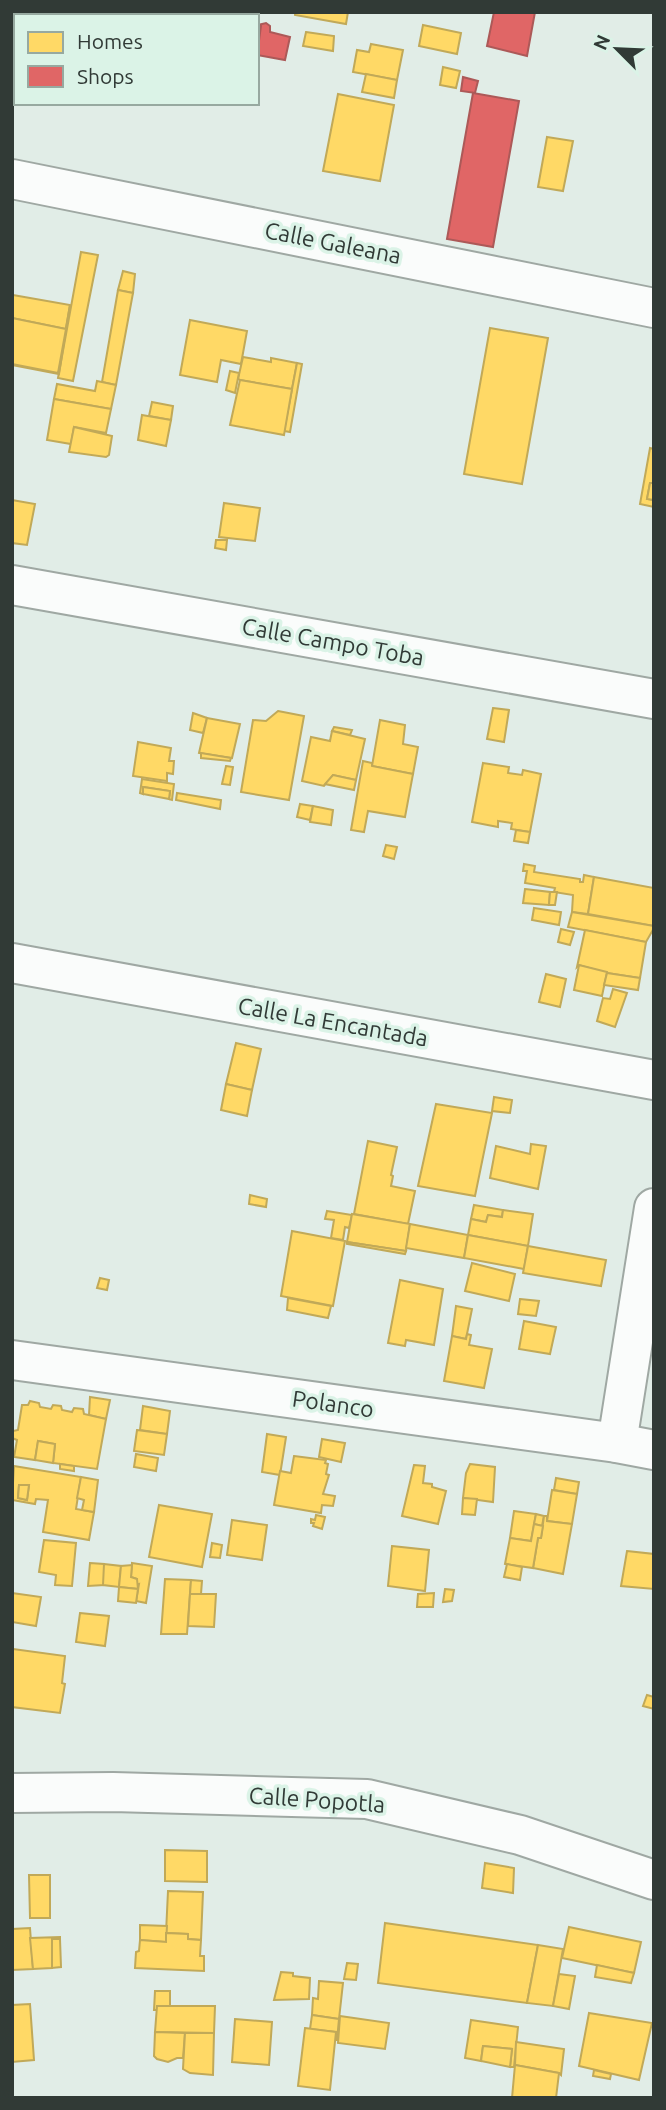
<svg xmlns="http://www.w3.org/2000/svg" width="666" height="2110" viewBox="0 0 666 2110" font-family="Ubuntu,sans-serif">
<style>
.homes{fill:#ffd966;stroke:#c1a958;stroke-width:2;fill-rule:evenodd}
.shops{fill:#e06666;stroke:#ac5958;stroke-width:2}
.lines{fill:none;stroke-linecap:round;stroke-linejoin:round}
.minor-casing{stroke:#9fa8a3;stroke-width:42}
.minor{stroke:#fafcfb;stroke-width:38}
.labels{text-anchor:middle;stroke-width:7;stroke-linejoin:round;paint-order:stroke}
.street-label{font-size:23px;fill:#313a36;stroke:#dbf3e7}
</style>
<rect width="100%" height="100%" fill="#e1ede7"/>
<!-- homes -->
<g class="homes">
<polygon points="114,12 169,12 168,16 113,16"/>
<polygon points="201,12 219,12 233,15 201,16"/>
<polygon points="295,12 348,12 346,24 295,15"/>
<polygon points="423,25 461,33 457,54 419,46"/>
<polygon points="306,32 334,36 333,51 303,46"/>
<polygon points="371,44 403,50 397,80 353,72 357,50 369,52"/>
<polygon points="443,67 460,71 456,88 440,85"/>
<polygon points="366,74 397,80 394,98 362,92"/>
<polygon points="338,94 394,105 380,181 323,171"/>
<polygon points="547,137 573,141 563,191 538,187"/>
<polygon points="81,252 98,255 73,381 58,378"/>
<polygon points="123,271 135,274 133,293 118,290"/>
<polygon points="118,290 133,293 116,385 102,382"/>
<polygon points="13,295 70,305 66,329 12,318"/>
<polygon points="70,305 59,374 12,365 58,373"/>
<polygon points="12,318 66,329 58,373 12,364"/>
<polygon points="190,320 247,331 241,364 221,360 217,382 180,375"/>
<polygon points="490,328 548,338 522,484 464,474"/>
<polygon points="243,357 271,362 271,358 297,363 292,389 240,380 238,379"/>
<polygon points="297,363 302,364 290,432 284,431"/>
<polygon points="230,371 239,373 235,393 226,390"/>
<polygon points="240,380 292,389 284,435 230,425"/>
<polygon points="97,381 116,385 111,409 54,399 57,384 95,391"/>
<polygon points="54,399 111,409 106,433 74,427 71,444 47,440"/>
<polygon points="152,402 173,406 171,420 149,416"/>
<polygon points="142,415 171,420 166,446 138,440"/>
<polygon points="74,427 112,436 109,455 106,457 69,452"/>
<polygon points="650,448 654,449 654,483 650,483 647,499 654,500 654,507 640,504"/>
<polygon points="650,483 654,483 654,500 647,499"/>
<polygon points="12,500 35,504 27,545 12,543"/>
<polygon points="224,503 260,508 255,541 219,537"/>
<polygon points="216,540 227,540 226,550 215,548"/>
<polygon points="493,708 509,710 504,742 487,739"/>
<polygon points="278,711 304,716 289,800 241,792 253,720 266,721"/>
<polygon points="193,713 207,718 203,733 190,730"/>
<polygon points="207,718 240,724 232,758 199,753"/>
<polygon points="380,720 405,725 403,744 418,747 413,774 372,766"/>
<polygon points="334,727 352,730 350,735 332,731"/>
<polygon points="332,731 365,739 356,780 333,775 324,786 302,781 311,737 330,741"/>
<polygon points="138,742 171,748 169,761 174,761 173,774 167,773 167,781 133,776"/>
<polygon points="201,753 231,758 230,761 201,758"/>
<polygon points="363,761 372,763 372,766 413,774 405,817 368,811 364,832 351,830"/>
<polygon points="483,763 509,767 508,773 522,775 523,770 541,774 530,832 511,829 512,823 498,821 498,827 472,822"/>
<polygon points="226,766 233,767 230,785 222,784"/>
<polygon points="333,775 356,780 354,790 325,784"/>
<polygon points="142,779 174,784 172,800 169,799 170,791 143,787 143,794 140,793"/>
<polygon points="143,787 170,791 169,799 143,794"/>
<polygon points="177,793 221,800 220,809 176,800"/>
<polygon points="300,804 313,806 310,820 297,817"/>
<polygon points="313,806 333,810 331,825 310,822"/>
<polygon points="516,830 530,832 528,843 514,841"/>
<polygon points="386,845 397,847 394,859 383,856"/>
<polygon points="524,864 535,866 534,872 580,879 580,882 583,882 584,875 594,877 588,914 572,912 573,895 554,892 555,888 525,883 527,871 523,871"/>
<polygon points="594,877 654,888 654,926 588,914"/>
<polygon points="525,889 550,892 549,905 523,903"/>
<polygon points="550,892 557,892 555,905 549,905"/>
<polygon points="534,908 561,912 559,925 532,920"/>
<polygon points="572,912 654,926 654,928 646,942 568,927"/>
<polygon points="561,929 574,932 570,945 558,942"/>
<polygon points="585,930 646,942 640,978 607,973 579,965 577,967"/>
<polygon points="579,965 607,972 602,996 574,990"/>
<polygon points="607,973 640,978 638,990 604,985"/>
<polygon points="546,974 566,979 560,1007 539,1002"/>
<polygon points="613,989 627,993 615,1027 597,1021 603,998 610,999"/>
<polygon points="236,1043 261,1049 252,1090 226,1084"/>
<polygon points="226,1084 252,1090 247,1116 221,1110"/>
<polygon points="494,1097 512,1100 510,1113 492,1111"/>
<polygon points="436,1104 492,1113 475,1196 418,1186"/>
<polygon points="368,1141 397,1147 391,1175 393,1176 391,1186 415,1191 408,1224 354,1214"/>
<polygon points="531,1144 546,1146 538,1189 490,1178 496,1146 530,1154"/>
<polygon points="250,1195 267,1199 266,1207 249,1204"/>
<polygon points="474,1205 503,1210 502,1217 488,1215 486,1222 471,1219"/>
<polygon points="503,1210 533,1214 528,1246 468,1235 471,1219 486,1222 488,1215 502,1217"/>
<polygon points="327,1211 352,1215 349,1228 345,1227 343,1240 331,1238 334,1220 325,1219"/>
<polygon points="352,1214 410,1224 406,1251 347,1242"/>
<polygon points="410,1224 468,1235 464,1258 406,1248"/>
<polygon points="292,1231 345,1241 333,1306 281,1296"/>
<polygon points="468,1235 528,1246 524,1269 464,1258"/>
<polygon points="347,1242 406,1251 405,1254 347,1244"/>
<polygon points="528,1246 606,1260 601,1286 523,1273"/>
<polygon points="472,1263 515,1274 509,1301 465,1291"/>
<polygon points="100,1278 109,1280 107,1290 97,1288"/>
<polygon points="400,1280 443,1289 434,1345 406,1340 405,1346 388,1343"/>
<polygon points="288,1298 331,1306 328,1318 287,1310"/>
<polygon points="520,1299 539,1301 536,1316 518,1314"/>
<polygon points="456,1306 472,1309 466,1339 452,1336"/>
<polygon points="524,1321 556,1327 550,1354 519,1349"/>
<polygon points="467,1334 471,1335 469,1345 492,1349 484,1388 444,1381 452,1336 466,1339"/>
<polygon points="90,1397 110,1400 106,1419 89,1415"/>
<polygon points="30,1401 39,1403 40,1407 51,1409 53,1405 61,1406 62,1410 72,1412 74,1408 83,1409 84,1414 106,1419 97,1469 53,1463 55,1444 38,1441 35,1460 14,1457 17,1440 12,1438 13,1431 18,1430 22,1405 28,1405"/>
<polygon points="143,1406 170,1411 167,1434 140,1430"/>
<polygon points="137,1430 167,1434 164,1455 134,1451"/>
<polygon points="267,1434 286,1437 280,1475 262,1472"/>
<polygon points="322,1439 345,1443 341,1462 319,1457"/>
<polygon points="38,1441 55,1444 53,1463 35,1460"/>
<polygon points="136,1454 158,1458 156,1471 134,1467"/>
<polygon points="294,1456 326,1460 325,1463 328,1464 326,1474 329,1475 323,1494 335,1496 333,1506 322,1505 321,1513 274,1505 280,1471 291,1473"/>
<polygon points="60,1464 74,1466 74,1471 60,1469"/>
<polygon points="470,1464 495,1467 493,1502 463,1498 466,1473"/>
<polygon points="414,1465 425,1466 423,1483 432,1484 432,1487 446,1491 438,1524 402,1516"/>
<path d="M14,1466l67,11 -5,32 18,3 -5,28 -46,-8 5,-32 -12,-1 -1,5 -23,-4zM19,1485h10l-2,15 -9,-2z"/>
<polygon points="81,1477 98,1480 94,1512 82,1510 84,1500 77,1498"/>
<polygon points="556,1478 579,1482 577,1494 554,1490"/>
<polygon points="19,1485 29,1485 27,1500 18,1498"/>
<polygon points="552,1490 577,1494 572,1524 547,1521"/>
<polygon points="463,1498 477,1499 475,1515 462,1514"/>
<polygon points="159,1505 212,1514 202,1567 149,1557"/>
<polygon points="514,1511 536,1514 531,1541 510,1538"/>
<polygon points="536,1514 544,1516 542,1526 534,1524"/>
<polygon points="316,1515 325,1517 322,1529 313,1526 314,1523 311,1523 311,1519 315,1520"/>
<polygon points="544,1516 547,1516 547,1521 572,1524 563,1574 533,1568 538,1538 541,1538"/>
<polygon points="232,1520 267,1525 262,1560 227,1555"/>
<polygon points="534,1524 543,1526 541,1538 538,1538 533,1568 505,1564 510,1538 531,1541"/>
<polygon points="44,1540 76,1543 72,1586 55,1585 56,1575 39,1572"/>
<polygon points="212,1543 222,1545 220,1558 210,1557"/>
<polygon points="392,1546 429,1550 425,1591 388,1586"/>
<polygon points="627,1551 654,1554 654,1589 621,1586"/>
<polygon points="90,1563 104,1564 104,1585 88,1586"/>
<polygon points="132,1563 152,1566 146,1603 136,1601 139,1584 136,1585 137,1579 131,1577"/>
<polygon points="104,1564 121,1566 119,1587 103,1585"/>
<polygon points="507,1564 522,1567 520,1580 504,1577"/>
<polygon points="132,1565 131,1577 137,1579 138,1589 119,1587 121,1566"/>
<polygon points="165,1579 191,1580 187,1634 161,1634"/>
<polygon points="191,1580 202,1581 201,1594 190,1594"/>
<polygon points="119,1587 138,1589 136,1603 118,1601"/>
<polygon points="445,1589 454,1590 452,1601 443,1602"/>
<polygon points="12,1593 41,1597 36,1626 12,1622"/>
<polygon points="434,1593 433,1607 417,1607 418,1594"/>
<polygon points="190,1594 216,1594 214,1627 188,1626"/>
<polygon points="80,1613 109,1616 105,1646 76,1642"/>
<polygon points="13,1649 65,1656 62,1683 65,1684 60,1713 12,1707"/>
<polygon points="647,1695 654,1697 654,1709 643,1706"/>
<polygon points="165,1850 207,1851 207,1882 165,1881"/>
<polygon points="485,1863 514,1868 513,1893 482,1888"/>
<polygon points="29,1875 50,1875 50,1918 30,1918"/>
<polygon points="168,1891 203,1892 201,1940 188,1939 188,1934 166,1933"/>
<polygon points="385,1923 538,1945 527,2003 378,1983"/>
<polygon points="140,1925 167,1926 166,1942 140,1940"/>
<polygon points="569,1927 641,1942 634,1973 562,1958"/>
<polygon points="30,1928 33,1969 12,1970 12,1929"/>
<polygon points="166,1933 188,1934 188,1939 201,1940 200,1956 204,1956 204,1971 135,1968 136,1952 139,1951 140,1940 166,1942"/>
<polygon points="60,1937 60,1939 52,1939 52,1968 33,1969 30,1938"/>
<polygon points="52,1939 60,1939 61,1967 52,1968"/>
<polygon points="538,1945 563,1949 553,2006 527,2003"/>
<polygon points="347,1963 358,1964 356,1980 344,1979"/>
<polygon points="597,1965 634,1973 631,1983 595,1977"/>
<polygon points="281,1972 293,1973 293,1976 310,1978 309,1999 274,2000"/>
<polygon points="559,1974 575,1976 569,2009 553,2006"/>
<polygon points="319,1981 343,1983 339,2019 312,2015 313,1998 318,1999"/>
<polygon points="155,1991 170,1991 170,2006 157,2006 157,2010 154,2010"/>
<polygon points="30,2004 34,2060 12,2062 12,2005"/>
<polygon points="157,2006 215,2006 214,2033 155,2032"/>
<polygon points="589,2013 652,2023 639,2080 579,2066"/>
<polygon points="312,2015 339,2019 337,2040 335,2040 336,2032 310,2029"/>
<polygon points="340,2016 389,2023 385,2049 338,2043"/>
<polygon points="235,2019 272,2022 269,2065 232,2062"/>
<polygon points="471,2020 518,2027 514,2067 510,2067 512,2049 483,2046 481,2061 465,2058"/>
<polygon points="305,2028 336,2032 330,2090 298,2086"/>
<polygon points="155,2032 185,2033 183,2058 177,2058 168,2062 157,2059 154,2056"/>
<polygon points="185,2033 214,2033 213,2075 190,2073 183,2069"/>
<polygon points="516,2042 564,2049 561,2075 559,2073 515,2065"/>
<polygon points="483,2046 512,2049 510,2067 481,2061"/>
<polygon points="515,2065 559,2073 556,2098 512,2098"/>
<polygon points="594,2070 611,2074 610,2079 593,2076"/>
</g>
<!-- shops -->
<g class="shops">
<polygon points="494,12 535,12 527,56 487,46"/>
<polygon points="266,23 270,26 270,32 290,37 285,60 257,55 261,26 258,25"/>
<polygon points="463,77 478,81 475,93 461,91"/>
<polygon points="473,93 519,101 493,247 447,239"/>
</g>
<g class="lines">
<defs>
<g id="minor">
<polyline points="12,179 654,308"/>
<polyline points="12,585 654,699"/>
<polyline points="12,963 654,1080"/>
<polyline points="12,1360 617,1443 654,1450"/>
<polyline points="617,1443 654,1208"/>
<polyline points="12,1793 113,1792 367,1799 520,1835 654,1880"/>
</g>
</defs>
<!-- minor casing -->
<use href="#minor" class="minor-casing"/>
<!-- minor -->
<use href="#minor" class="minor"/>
</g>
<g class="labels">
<!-- street labels -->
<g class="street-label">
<text transform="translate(333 243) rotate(11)" y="8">Calle Galeana</text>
<text transform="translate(333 642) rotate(10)" y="8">Calle Campo Toba</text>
<text transform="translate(333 1022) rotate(10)" y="8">Calle La Encantada</text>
<text transform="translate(333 1404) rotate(8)" y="8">Polanco</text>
<text transform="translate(317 1800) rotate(4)" y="8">Calle Popotla</text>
</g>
</g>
<!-- border -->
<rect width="666" height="2110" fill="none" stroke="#313a36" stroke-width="28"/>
<!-- legend -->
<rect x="14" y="14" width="245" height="91" fill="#dbf3e7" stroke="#97a9a0" stroke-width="2"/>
<rect x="28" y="32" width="35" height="21" fill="#ffd966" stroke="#97a9a0" stroke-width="2"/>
<text x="77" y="49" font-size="21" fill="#313a36">Homes</text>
<rect x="28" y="66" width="35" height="21" fill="#e06666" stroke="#97a9a0" stroke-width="2"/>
<text x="77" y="84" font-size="21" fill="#313a36">Shops</text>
<!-- north arrow -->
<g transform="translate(617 49) rotate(294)" stroke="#dbf3e7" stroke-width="5" paint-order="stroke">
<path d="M0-5L12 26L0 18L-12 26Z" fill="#313a36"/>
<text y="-10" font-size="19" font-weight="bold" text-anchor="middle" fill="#313a36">N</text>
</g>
</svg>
